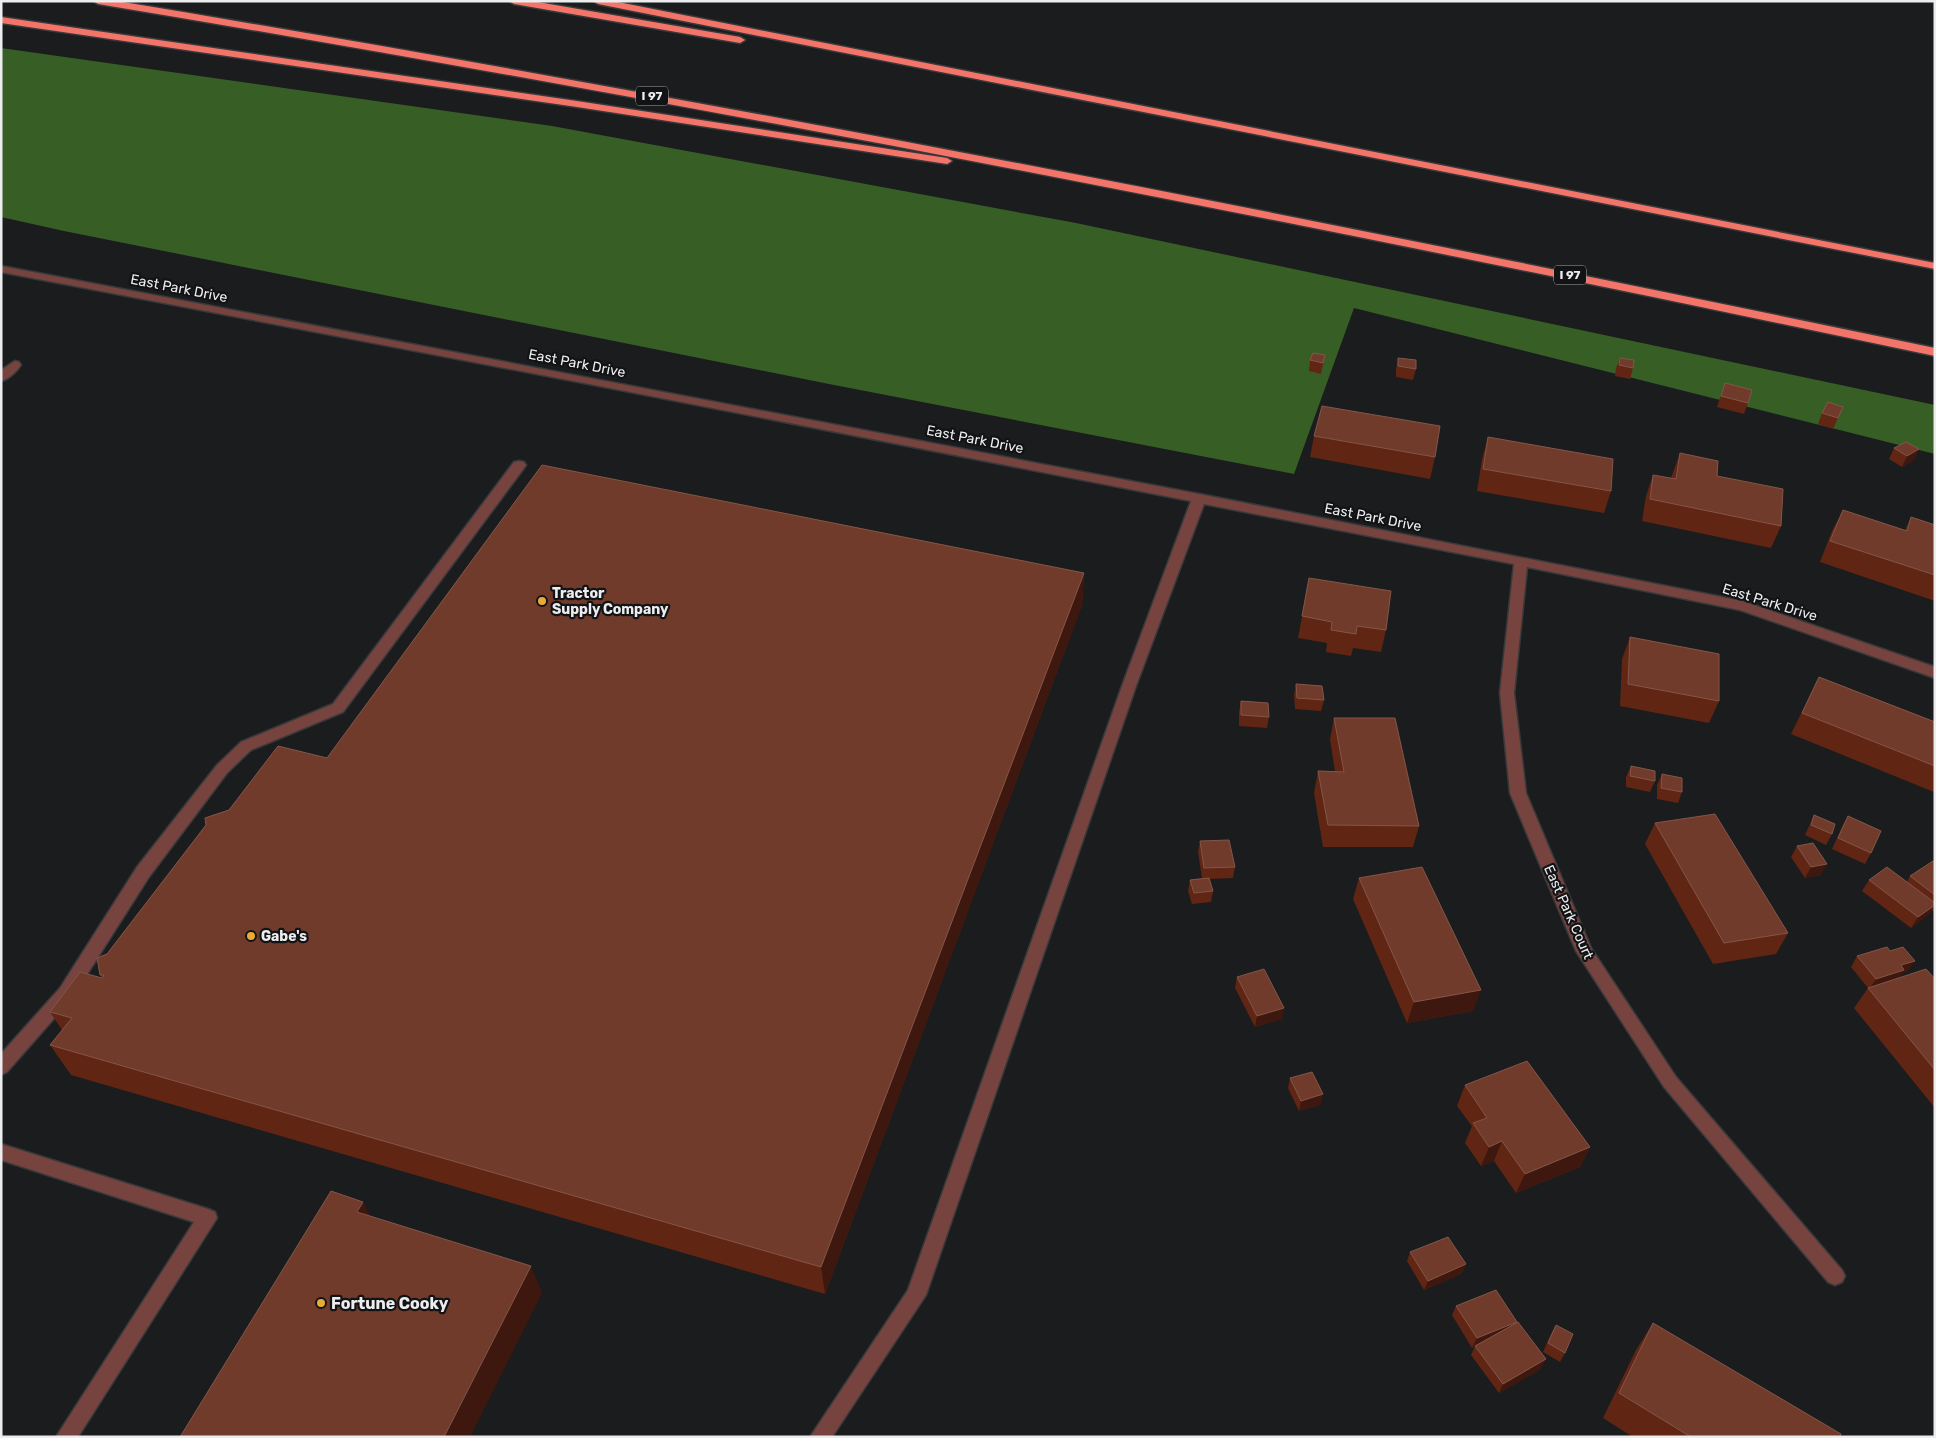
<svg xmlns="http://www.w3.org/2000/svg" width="1936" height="1438" viewBox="0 0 1936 1438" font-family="Rubik,sans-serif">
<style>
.forest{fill:#375f25}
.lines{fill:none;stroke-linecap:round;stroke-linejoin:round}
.minor-casing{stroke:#38393b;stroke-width:3}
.highway-casing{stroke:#38393b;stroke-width:3}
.minor{fill:#76433e;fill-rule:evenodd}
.highway{fill:#f37469;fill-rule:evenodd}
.wall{fill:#612514}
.shaded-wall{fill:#3e180e}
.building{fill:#703b2b;stroke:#83564a}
.poi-dot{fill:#e8ab37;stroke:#121315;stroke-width:2}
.labels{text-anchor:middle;stroke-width:4.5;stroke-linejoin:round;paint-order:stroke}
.shield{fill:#121315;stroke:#abacae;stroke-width:1}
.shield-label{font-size:12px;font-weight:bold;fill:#ededef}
.street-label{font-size:14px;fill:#ededef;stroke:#121315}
.poi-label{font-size:14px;font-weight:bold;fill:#ededef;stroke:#121315;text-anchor:start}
.near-poi-label{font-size:16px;font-weight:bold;fill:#ededef;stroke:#121315;text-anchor:start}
</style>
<rect width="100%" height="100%" fill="#1b1c1e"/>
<!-- forest -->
<polygon class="forest" points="1,48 552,126 1076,223 1935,405 1935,454 1354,308 1294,474 829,384 64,231 1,217"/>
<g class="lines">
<defs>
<g id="minor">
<polygon points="1,266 1199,494 1742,601 1935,667 1935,678 1740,610 1527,567 1514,693 1526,793 1591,948 1676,1077 1842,1270 1845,1276 1842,1282 1835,1285 1828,1282 1664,1087 1576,951 1510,793 1500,693 1514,564 1204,504 1136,686 926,1295 832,1437 810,1437 908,1290 1122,686 1191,501 584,383 1,272"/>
<path d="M15,361l4,1 2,3c-4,6 -12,14 -20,16v-11z"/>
<polygon points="519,461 524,462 526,465 524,468 343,712 251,750 227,773 149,877 72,998 7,1072 1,1075 1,1054 60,988 137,867 217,765 241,742 333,704 514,462"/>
<polygon points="1,1144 208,1209 215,1212 217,1218 78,1437 56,1437 194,1222 1,1160"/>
</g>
<g id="highway">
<path d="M93,1h24c609,101 1214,221 1818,347v8c-611,-129 -1222,-250 -1837,-352z"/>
<polygon points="509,1 532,1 740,37 745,40 740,43 514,4"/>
<polygon points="593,1 613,1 1935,263 1935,269 598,4"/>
<polygon points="1,17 577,101 947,158 952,161 947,164 577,107 1,23"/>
</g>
</defs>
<!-- minor casing -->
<use href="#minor" class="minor-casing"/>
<!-- highway casing -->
<use href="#highway" class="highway-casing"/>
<!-- minor -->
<use href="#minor" class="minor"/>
<!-- highway -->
<use href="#highway" class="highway"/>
</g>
<!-- wall -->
<g class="wall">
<polygon points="1325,355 1321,374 1309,371 1310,360"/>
<polygon points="1398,358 1416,369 1413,380 1396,377 1396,369"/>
<polygon points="1620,358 1633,368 1630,379 1615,376 1616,368"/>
<polygon points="1725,383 1748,403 1744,414 1717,407"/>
<polygon points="1843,407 1833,429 1818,424 1822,413"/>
<polygon points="1314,436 1435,457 1430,479 1310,457"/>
<polygon points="1488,437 1611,491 1604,513 1477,491 1482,459"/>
<polygon points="1894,448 1914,460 1902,467 1889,459"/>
<polygon points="1680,453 1717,476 1781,526 1771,548 1642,521 1646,496 1653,475 1671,478 1672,475"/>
<polygon points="1843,510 1905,530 1911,517 1935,525 1935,601 1820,562 1832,531"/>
<polygon points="1084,573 1082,605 825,1294 71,1075 50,1045 62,1030 50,1012 102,978 100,975 107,954 229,810 327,758"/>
<polygon points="1309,578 1386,630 1381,652 1353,648 1351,656 1326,652 1327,643 1298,638"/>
<polygon points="1630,637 1719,701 1709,723 1620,706 1622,659"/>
<polygon points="1819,677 1935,722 1935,791 1934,792 1791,734"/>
<polygon points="1296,684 1324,700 1321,711 1295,709 1294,695"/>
<polygon points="1241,701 1269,717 1267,728 1239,726 1239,712"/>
<polygon points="1334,718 1419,826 1413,847 1323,847 1314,793 1318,771 1335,772 1330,739"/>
<polygon points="1631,766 1655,781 1650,792 1626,787 1626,777"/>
<polygon points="1662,774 1682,792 1678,803 1657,799 1657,785"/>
<polygon points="1814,815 1832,834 1826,845 1805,835"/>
<polygon points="1848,816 1871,853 1865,864 1832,849 1842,827"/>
<polygon points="1655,823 1788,933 1776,954 1713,964 1645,844"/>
<polygon points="1200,841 1235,867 1233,878 1209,879 1213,891 1211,902 1192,904 1188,891 1190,880 1202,878 1198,852"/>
<polygon points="1797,846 1821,875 1805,878 1791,857"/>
<polygon points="1935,862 1935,912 1932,910 1929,914 1911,928 1862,891 1869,880 1907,882 1910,876"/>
<polygon points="1359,878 1473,1011 1407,1023 1353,899"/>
<polygon points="1857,956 1908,971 1902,973 1899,977 1935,979 1935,1108 1854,1008 1868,988 1851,967"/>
<polygon points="1237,977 1282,1019 1255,1027 1235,988"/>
<polygon points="1290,1078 1323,1094 1320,1105 1299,1111 1288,1088"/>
<polygon points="1465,1085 1590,1147 1580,1167 1516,1193 1494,1161 1481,1166 1465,1143 1472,1126 1457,1106"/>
<polygon points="1410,1252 1466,1264 1461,1274 1424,1290 1407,1261"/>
<polygon points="1456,1306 1517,1322 1516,1323 1541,1369 1499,1393 1471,1355 1475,1346 1472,1348 1452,1315"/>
<polygon points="1653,1323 1840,1437 1633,1437 1603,1418 1636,1350"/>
<polygon points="1556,1325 1565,1353 1560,1362 1543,1352 1551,1334"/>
</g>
<!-- shaded-wall -->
<g class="shaded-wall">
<polygon points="1919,449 1914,460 1902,467 1907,456"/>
<polygon points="1084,573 1082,605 825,1294 821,1267"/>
<polygon points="1827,864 1821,875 1805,878 1811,867"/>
<polygon points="1935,905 1929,914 1911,928 1918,917"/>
<polygon points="1915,961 1908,971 1902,973 1897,980 1869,989 1876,979 1901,965"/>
<polygon points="1481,990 1473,1011 1407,1023 1414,1002"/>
<polygon points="1284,1008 1282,1019 1255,1027 1257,1016"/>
<polygon points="1323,1094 1320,1105 1299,1111 1301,1101"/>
<polygon points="1502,1141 1494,1161 1481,1166 1489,1147"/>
<polygon points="1590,1147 1580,1167 1516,1193 1525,1174"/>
<polygon points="363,1202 377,1229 357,1212"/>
<polygon points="1466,1264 1461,1274 1424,1290 1428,1281"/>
<polygon points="531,1266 542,1293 470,1437 444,1437"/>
<polygon points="1517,1322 1512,1331 1472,1348 1477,1338"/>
<polygon points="1546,1359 1541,1369 1499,1393 1503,1384"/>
</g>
<!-- building -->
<g class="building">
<polygon points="1313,353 1325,355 1323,363 1310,360"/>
<polygon points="1398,358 1416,360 1416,369 1398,366"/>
<polygon points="1620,358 1634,360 1633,368 1619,365"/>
<polygon points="1725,383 1752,390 1748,403 1721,396"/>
<polygon points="1828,402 1843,407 1838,418 1822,413"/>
<polygon points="1322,406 1440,426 1435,457 1314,436"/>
<polygon points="1488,437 1613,459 1611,491 1483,469"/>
<polygon points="1906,442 1919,449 1907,456 1894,448"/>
<polygon points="1680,453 1718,461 1717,476 1783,489 1781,526 1650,499 1653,475 1676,479"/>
<polygon points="542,465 1084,573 821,1267 50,1045 72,1018 50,1012 80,972 102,978 104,975 100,975 97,958 107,954 206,825 205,818 229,810 278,746 327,758"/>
<polygon points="1843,510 1907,531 1911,517 1935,525 1935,575 1830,541"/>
<polygon points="1309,578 1391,591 1386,630 1357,626 1356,634 1331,630 1332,622 1302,616"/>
<polygon points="1630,637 1719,654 1719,701 1628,684"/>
<polygon points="1819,677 1935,722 1935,766 1802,713"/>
<polygon points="1296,684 1322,686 1324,700 1297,698"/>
<polygon points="1241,701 1268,703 1269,717 1241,715"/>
<polygon points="1334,718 1395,718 1419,826 1328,825 1318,771 1344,772"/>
<polygon points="1631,766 1655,771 1655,781 1630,776"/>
<polygon points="1662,774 1682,778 1682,792 1661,788"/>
<polygon points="1715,814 1788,933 1724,943 1655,823"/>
<polygon points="1814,815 1835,824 1832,834 1811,825"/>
<polygon points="1848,816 1881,831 1871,853 1838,838"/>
<polygon points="1229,840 1235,867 1204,868 1200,841"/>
<polygon points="1813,843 1827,864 1811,867 1797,846"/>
<polygon points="1933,861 1935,862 1935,895 1910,876"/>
<polygon points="1422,867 1481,990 1414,1002 1359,878"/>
<polygon points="1887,867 1935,903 1935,905 1918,917 1869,880"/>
<polygon points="1209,878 1213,891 1194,893 1190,880"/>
<polygon points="1887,947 1890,951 1903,947 1915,961 1901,965 1904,970 1876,979 1857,956"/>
<polygon points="1264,969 1284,1008 1257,1016 1237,977"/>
<polygon points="1926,969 1935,979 1935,1070 1868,988"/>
<polygon points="1527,1061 1590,1147 1525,1174 1502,1141 1489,1147 1473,1123 1487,1118 1465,1085"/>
<polygon points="1312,1072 1323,1094 1301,1101 1290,1078"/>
<polygon points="331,1191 363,1202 357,1212 531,1266 444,1437 180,1437"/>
<polygon points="1448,1237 1466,1264 1428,1281 1410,1252"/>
<polygon points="1496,1290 1517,1322 1477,1338 1456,1306"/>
<polygon points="1518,1322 1546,1359 1503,1384 1475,1346"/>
<polygon points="1653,1323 1841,1434 1840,1437 1691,1437 1619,1393"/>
<polygon points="1556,1325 1573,1334 1565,1353 1548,1343"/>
</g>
<!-- markers -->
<g class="poi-dot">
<circle cx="542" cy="601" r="5"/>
<circle cx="251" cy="936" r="5"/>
<circle cx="321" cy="1303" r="5"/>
</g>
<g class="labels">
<!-- shield labels -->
<g class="shield">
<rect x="636" y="86.5" width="32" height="19" rx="4"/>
<rect x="1554" y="265.5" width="32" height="19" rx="4"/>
</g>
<g class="shield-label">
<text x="652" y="100">I 97</text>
<text x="1570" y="279">I 97</text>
</g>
<!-- street labels -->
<g class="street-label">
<text transform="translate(179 288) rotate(11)" y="5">East Park Drive</text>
<text transform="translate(577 363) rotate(11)" y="5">East Park Drive</text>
<text transform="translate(975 439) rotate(11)" y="5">East Park Drive</text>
<text transform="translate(1373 517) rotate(11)" y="5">East Park Drive</text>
<text transform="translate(1770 602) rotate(17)" y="5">East Park Drive</text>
<text transform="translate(1569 912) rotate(66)" y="5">East Park Court</text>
</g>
<!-- poi labels -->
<g class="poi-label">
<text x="552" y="598">Tractor<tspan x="552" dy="16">Supply Company</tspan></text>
<text x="261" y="941">Gabe's</text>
</g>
<!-- near-poi labels -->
<g class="near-poi-label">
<text x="331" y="1309">Fortune Cooky</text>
</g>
</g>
<!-- border -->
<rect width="1936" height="1438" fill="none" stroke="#ededef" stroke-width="5"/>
</svg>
